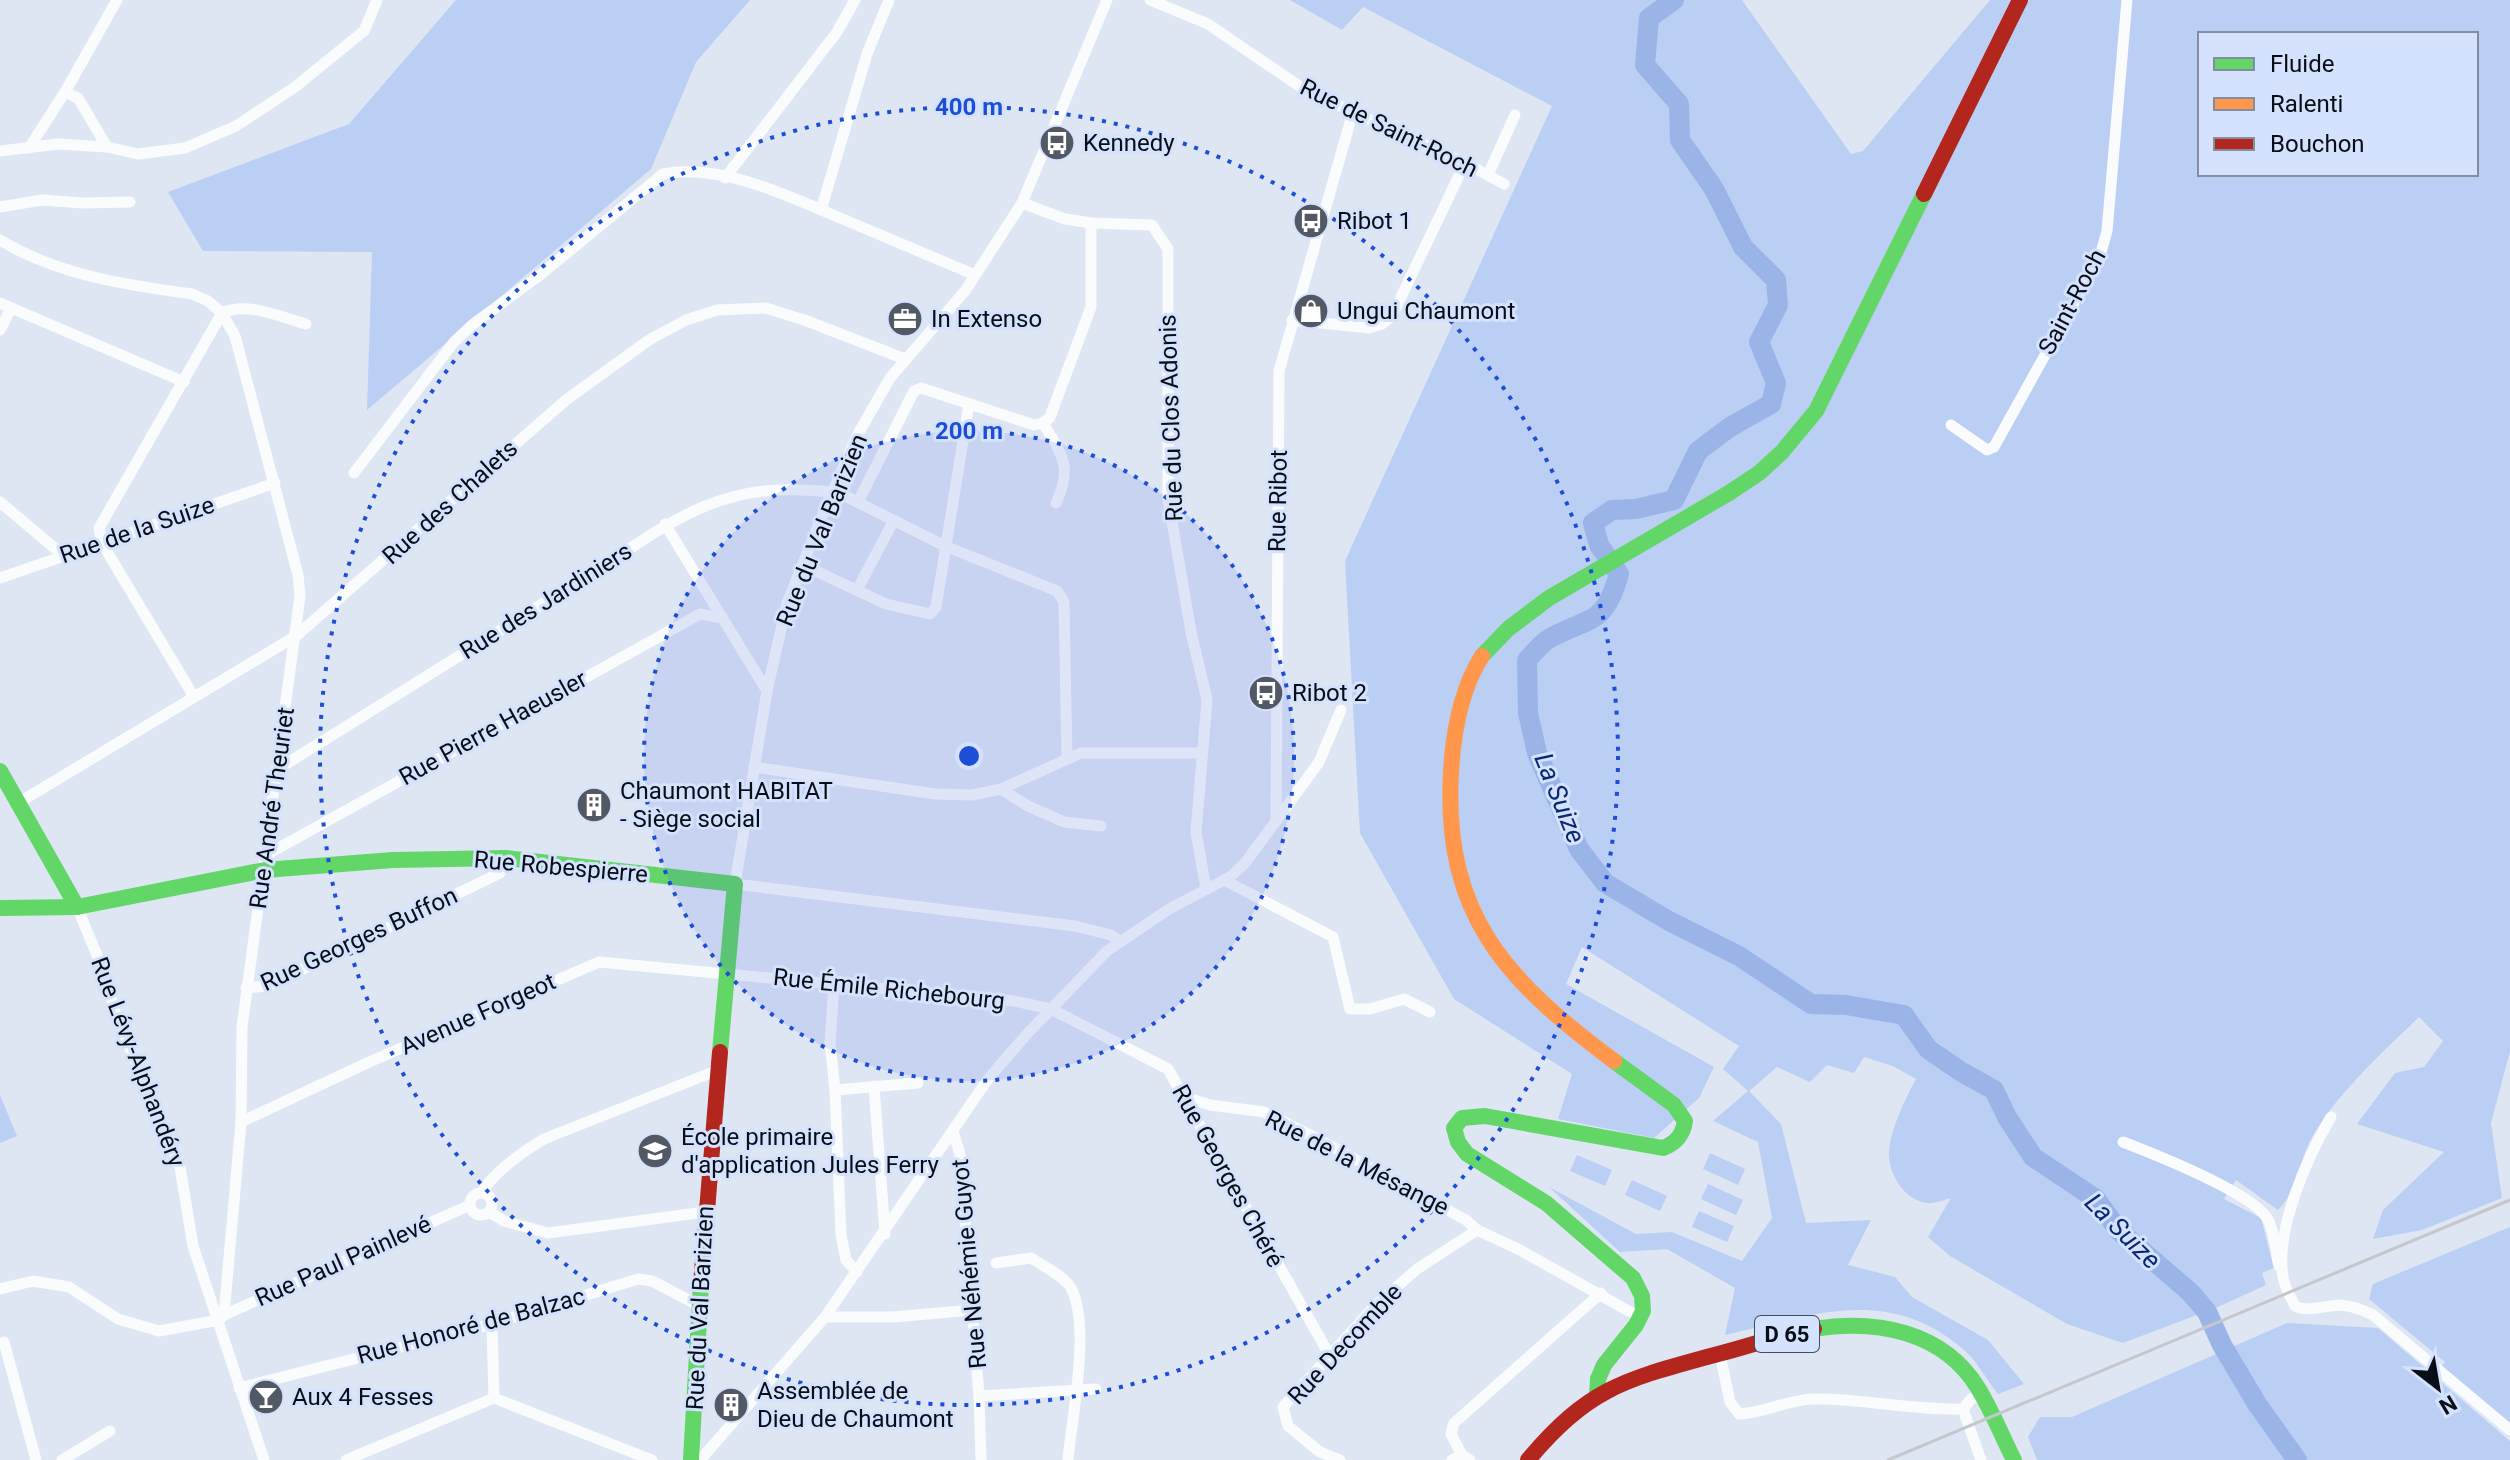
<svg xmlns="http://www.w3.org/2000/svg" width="2510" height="1460" viewBox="0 0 2510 1460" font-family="Roboto,sans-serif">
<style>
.green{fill:#bbcef3;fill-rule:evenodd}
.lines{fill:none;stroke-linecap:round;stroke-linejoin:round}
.river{stroke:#9bb4e7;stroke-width:20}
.street{stroke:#fafbfd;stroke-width:11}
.fast{stroke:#63d668;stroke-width:16}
.slow{stroke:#ff974d;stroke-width:16}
.jam{stroke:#b3261e;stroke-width:16}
.rail{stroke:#c5c7cc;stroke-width:3}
.ring{fill:none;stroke:#1d4ed8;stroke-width:4;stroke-dasharray:4 8}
.labels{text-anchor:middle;stroke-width:6;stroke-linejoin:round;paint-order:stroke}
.shield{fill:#d4e2fe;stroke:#454d5c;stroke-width:2}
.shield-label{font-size:22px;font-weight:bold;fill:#080d16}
.street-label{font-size:24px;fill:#080d16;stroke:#d4e2fe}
.poi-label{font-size:24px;fill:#080d16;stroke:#d4e2fe;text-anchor:start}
.water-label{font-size:26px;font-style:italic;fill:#092873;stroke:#d4e2fe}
.centre{fill:#1d4ed8;stroke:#d4e2fe;stroke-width:4}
.ring-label{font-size:24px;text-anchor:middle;font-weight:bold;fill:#1d4ed8;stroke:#d4e2fe;stroke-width:6;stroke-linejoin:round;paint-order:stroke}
</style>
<rect width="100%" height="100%" fill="#dee6f4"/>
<!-- green -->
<g class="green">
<polygon points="456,0 750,0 696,62 651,169 367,410 372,252 203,251 168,192 349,124"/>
<path d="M1290,0h452l109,154 12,-3 127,-151h520v1051l-19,72 11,75 -80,32 -49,9 10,-29 61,-58 -87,-28 38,-51 29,-6 19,-26 -24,-24c-36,35 -88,82 -110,126 -12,25 -11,46 -31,67l-42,-30 -12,19 37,19 13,50 -12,5 4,12 -48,22 -95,36 -56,-19 -117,-68 -22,-19 23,-39c-8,2 -16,6 -25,5 -22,-3 -39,-31 -37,-53 2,-21 17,-53 27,-71l-23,-13 -29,-9 -10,16 -27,-8 -17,17 -33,-15 -28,24 32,33 25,99 65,-3 -23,45 47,12 17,20 76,43 36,44 -26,10c-11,-14 -21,-33 -34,-44 -75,-66 -153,-35 -239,-15l10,-47 -68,-39 -47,3 -71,-65 87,47 36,-2 70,29 30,-43 -14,-76 -45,-21 35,-30 -25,-22 16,-23 -157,-99 -16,37 148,83 -15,31 -45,40 -96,-19 14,-45 -118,-75 -94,-166 -15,-272 207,-455 -189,-99 -21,23zM2200,34h276v140h-276z"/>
<polygon points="0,1095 17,1136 0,1143"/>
<polygon points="1710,1153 1745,1169 1738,1185 1703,1169"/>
<polygon points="1577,1155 1612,1170 1605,1186 1570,1171"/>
<polygon points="1632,1180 1667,1196 1660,1211 1625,1195"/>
<polygon points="1708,1184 1743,1200 1736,1215 1701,1199"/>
<polygon points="1699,1211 1734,1226 1727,1242 1692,1227"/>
<polygon points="2510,1227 2510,1423 2441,1367 2445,1362 2369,1299 2373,1284"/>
<polygon points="2287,1323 2378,1328 2510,1441 2510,1460 2037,1460 2028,1437 2040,1417 2072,1417"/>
</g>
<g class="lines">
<!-- river -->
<path class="river" d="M1674,0l-25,18 -4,47 34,39 1,36 34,49 29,58 33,33 2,25 -19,37 17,41 -5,21 -41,23 -32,24 -24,49 -38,9 -24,1 -19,13 6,22 20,29c-15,52 -28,42 -69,64 -9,5 -16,15 -23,22l1,53 9,40 42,96 26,34 64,38 70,35 72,48 35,1 58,10 24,34 32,22 34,19 13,27 26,40 63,42 23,32 72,62 16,19 15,33 35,59 40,56"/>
<!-- street -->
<g class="street">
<polyline points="117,0 65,92 78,98 107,147 138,154 185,148 236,126 295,87 364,31 377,0"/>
<polyline points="1107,0 1022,203 965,291 890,378 858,434 822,516 787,603 767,691 735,884 1075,926 1111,935 1120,941"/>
<polyline points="1150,0 1208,24 1305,90 1465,163 1504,184"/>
<polyline points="29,148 65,92"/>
<polyline points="0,151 58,144 107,147"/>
<polyline points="1488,175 1515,115"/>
<polyline points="725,178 837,32 855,0"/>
<polyline points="1022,203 1065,219 1091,223 1152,225 1168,249 1168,498 1191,632 1207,700 1196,832 1206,889"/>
<polyline points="0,207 42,200 83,203 130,202"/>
<polyline points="821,210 867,54 889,0"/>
<path d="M0,240c57,35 126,45 192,54l16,7 14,12c25,-12 58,4 84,11"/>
<polyline points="0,303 184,382"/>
<polyline points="1292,320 1369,328 1382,324 1392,316 1465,163"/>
<polyline points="0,330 11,308"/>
<path d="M1043,423c19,32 30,44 13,80"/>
<polyline points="1951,425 1987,450 1994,447 2100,256 2107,231 2127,0"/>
<path d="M354,473l100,-131 18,-17 68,-50 123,-101c58,-12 129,24 182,46 43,18 87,37 130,55"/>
<polyline points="0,502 64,556"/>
<polyline points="858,502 914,391 921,388 1034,425 1043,423 1050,417 1091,307 1091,223"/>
<polyline points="665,524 767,691"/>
<polyline points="803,565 886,604 930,614 936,607 969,404"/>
<polyline points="0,578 275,483"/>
<polyline points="857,590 894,520"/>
<polyline points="194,697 102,543 99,528 222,313 235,336 298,575 300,596 242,1027 241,1122 224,1315"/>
<polyline points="754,767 935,794 972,795 1001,789 1081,753 1202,753"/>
<path d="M278,769l335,-209c60,-41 111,-74 187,-70 15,1 29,0 43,5l102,51 112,45 7,11 3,155"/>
<polyline points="1001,789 1028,806 1064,822 1101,826"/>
<polyline points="18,803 296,636 566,400 649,340 686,320 717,310 766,308 807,321 905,359"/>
<polyline points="1276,821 1319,762 1341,710"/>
<polyline points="266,855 700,614 723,618"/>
<polyline points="1224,880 1333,937 1350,1009 1370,1009 1404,999 1430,1012"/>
<polyline points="77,907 99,960 116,1015 180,1167 193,1246 264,1460"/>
<polyline points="834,985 830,1042 835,1090 841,1235 846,1260 857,1272"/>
<polyline points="246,988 268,986 500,873 506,858"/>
<polyline points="874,1086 885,1234"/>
<polyline points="835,1090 918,1083"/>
<polyline points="1185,1097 1210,1105 1264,1112 1318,1139 1466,1220 1477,1230 1520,1250 1641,1318"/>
<path d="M2331,1117c-24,41 -56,112 -48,160 1,10 8,20 12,29 13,7 31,-1 46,-1 12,1 22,5 32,10l137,115"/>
<polyline points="241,1122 367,1063 599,962 1014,1001 1051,1009 1168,1069 1330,1356"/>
<polyline points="953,1132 960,1154 979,1396 981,1460"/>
<path d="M2123,1142c31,12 127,50 144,76 8,13 8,33 12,48"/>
<circle cx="481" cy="1204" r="11"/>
<path d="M482,1193c9,-19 43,-43 62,-54l174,-69"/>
<polyline points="489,1212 504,1221 548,1233 705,1212"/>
<path d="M996,1263l35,-5c12,8 33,18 40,30 20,37 1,128 -3,172"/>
<polyline points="0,1289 33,1281 69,1287 118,1319 159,1331 219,1320 224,1315 470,1205"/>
<polyline points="825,1317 893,1317 973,1310"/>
<polyline points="492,1324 494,1398"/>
<polyline points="4,1342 36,1460"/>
<path d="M1720,1354l10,48 9,12c25,-1 48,-14 74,-15 50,-1 100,12 150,10"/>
<polyline points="239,1388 492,1324 638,1279 652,1281 698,1305"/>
<polyline points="979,1396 1096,1389"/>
<polyline points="1462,1455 1451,1434 1454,1423 1601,1293"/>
<polyline points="62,1460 110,1431"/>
<polyline points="346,1460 494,1398 652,1460"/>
<polyline points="700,1460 825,1317 988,1079 1027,1034 1107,951 1169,909 1230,877 1245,863 1276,821 1279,371 1353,112"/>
<polyline points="1340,1460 1320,1452 1288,1426 1283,1407 1374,1307 1417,1269 1477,1230"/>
<polyline points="1452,1460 1462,1455 1470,1460"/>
<polyline points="1981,1460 1963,1409 1971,1399 1981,1393"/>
</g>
<!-- fast -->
<g class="fast">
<polyline points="1482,656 1508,629 1549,598 1729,493 1759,473 1782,452 1816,411 1924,194"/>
<polyline points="0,771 77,907"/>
<polyline points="0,908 77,907 265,870 393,860 506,858 735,884 720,1052"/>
<path d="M1814,1329c62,-10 129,2 164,59 14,23 24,48 36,72"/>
<path d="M1597,1395l1,-16 6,-14 32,-40 7,-14 -1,-15 -9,-18 -87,-75 -79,-49 -9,-12 -4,-14 8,-10 23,-2 178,32c13,-5 20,-13 22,-27l-11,-16 -60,-44"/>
<polyline points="691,1459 701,1284"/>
</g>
<!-- slow -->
<path class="slow" d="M1482,656c-21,33 -29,78 -31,117 -8,143 56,208 163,288"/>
<!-- jam -->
<g class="jam">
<polyline points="1924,194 2020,0"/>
<polyline points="701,1284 720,1052"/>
<path d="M1528,1460c63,-75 100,-81 190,-106 32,-8 64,-20 96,-25"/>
</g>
<!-- rail -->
<polyline class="rail" points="1888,1460 2510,1200"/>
</g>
<!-- distance rings -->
<circle cx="969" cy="756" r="325" fill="#1d4ed8" fill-opacity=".12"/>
<g class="ring">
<circle cx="969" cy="756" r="325"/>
<circle cx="969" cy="756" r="649"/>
</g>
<!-- icons -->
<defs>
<symbol id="bus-disc" viewBox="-11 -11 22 22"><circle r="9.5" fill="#535964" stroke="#d4e2fe"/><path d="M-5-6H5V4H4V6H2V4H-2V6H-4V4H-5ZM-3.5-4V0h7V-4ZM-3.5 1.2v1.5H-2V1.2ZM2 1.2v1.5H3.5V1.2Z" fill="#fff"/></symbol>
<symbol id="shop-disc" viewBox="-11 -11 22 22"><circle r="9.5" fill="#535964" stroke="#d4e2fe"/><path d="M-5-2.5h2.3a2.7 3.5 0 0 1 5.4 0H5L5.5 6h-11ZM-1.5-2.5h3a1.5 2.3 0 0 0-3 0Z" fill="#fff"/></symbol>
<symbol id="office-disc" viewBox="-11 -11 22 22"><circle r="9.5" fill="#535964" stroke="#d4e2fe"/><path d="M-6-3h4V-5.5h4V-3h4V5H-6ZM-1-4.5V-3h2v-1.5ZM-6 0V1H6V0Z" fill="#fff"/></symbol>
<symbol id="building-disc" viewBox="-11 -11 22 22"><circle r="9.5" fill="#535964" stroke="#d4e2fe"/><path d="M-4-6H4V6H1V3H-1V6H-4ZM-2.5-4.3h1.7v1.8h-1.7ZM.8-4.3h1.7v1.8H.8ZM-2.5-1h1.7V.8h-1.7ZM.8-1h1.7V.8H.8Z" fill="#fff"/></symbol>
<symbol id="school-disc" viewBox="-11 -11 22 22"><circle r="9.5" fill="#535964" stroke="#d4e2fe"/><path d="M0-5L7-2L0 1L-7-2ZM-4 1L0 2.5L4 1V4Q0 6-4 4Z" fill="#fff"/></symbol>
<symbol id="bar-disc" viewBox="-11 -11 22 22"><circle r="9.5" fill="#535964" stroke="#d4e2fe"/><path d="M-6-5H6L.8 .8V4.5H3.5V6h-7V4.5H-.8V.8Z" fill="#fff"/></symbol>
</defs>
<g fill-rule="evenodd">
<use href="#bus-disc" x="1037" y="123" width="40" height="40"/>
<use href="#bus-disc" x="1291" y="201" width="40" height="40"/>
<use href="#shop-disc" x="1291" y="291" width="40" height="40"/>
<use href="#office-disc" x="885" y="299" width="40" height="40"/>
<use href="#bus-disc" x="1246" y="673" width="40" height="40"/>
<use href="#building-disc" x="574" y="785" width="40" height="40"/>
<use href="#school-disc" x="635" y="1131" width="40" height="40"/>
<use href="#bar-disc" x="246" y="1377" width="40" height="40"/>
<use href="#building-disc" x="711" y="1385" width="40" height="40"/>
</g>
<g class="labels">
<!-- shield labels -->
<rect class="shield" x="1755" y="1316" width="64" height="36" rx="6"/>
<g class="shield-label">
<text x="1787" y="1342">D 65</text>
</g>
<!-- street labels -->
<g class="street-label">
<text transform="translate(1389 128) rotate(26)" y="8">Rue de Saint-Roch</text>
<text transform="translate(2072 302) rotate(-62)" y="8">Saint-Roch</text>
<text transform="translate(1171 418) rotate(-92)" y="8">Rue du Clos Adonis</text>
<text transform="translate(1278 501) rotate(-89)" y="8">Rue Ribot</text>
<text transform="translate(450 502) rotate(-42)" y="8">Rue des Chalets</text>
<text transform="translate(137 530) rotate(-19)" y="8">Rue de la Suize</text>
<text transform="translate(822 530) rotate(-68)" y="8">Rue du Val Barizien</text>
<text transform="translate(546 601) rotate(-32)" y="8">Rue des Jardiniers</text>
<text transform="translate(493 728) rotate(-29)" y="8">Rue Pierre Haeusler</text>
<text transform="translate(272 808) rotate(-82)" y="8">Rue André Theuriet</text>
<text transform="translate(561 867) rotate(5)" y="8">Rue Robespierre</text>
<text transform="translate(359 939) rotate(-25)" y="8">Rue Georges Buffon</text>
<text transform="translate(889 989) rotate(6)" y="8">Rue Émile Richebourg</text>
<text transform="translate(478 1014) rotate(-24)" y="8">Avenue Forgeot</text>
<text transform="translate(138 1062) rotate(69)" y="8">Rue Lévy-Alphandéry</text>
<text transform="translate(1357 1163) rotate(27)" y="8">Rue de la Mésange</text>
<text transform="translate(1228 1176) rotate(61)" y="8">Rue Georges Chéré</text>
<text transform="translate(343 1261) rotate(-24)" y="8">Rue Paul Painlevé</text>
<text transform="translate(969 1264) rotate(-95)" y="8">Rue Néhémie Guyot</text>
<text transform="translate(700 1308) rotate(-87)" y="8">Rue du Val Barizien</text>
<text transform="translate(471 1326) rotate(-15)" y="8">Rue Honoré de Balzac</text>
<text transform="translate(1345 1344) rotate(-47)" y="8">Rue Decomble</text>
</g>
<!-- poi labels -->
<g class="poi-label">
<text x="1083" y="151">Kennedy</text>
<text x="1337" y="229">Ribot 1</text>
<text x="1337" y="319">Ungui Chaumont</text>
<text x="931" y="327">In Extenso</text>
<text x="1292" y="701">Ribot 2</text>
<text x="620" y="799">Chaumont HABITAT<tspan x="620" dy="28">- Siège social</tspan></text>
<text x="681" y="1145">École primaire<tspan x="681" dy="28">d'application Jules Ferry</tspan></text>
<text x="757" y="1399">Assemblée de<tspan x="757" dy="28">Dieu de Chaumont</tspan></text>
<text x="292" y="1405">Aux 4 Fesses</text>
</g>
<!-- water labels -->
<g class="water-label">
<text transform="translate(1560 798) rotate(68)" y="9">La Suize</text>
<text transform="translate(2123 1231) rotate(45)" y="9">La Suize</text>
</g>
</g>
<circle cx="969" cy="756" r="12" class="centre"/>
<g class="ring-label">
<text x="969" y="115">400 m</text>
<text x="969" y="439">200 m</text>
</g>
<!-- legend -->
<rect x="2198" y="32" width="280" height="144" fill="#d4e2fe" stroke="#828da1" stroke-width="2"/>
<rect x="2214" y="58" width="40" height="12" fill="#63d668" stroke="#828da1" stroke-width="2"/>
<text x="2270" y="72" font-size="24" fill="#080d16">Fluide</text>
<rect x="2214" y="98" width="40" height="12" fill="#ff974d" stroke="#828da1" stroke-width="2"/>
<text x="2270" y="112" font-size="24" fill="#080d16">Ralenti</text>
<rect x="2214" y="138" width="40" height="12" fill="#b3261e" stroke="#828da1" stroke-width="2"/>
<text x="2270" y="152" font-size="24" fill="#080d16">Bouchon</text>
<!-- north arrow -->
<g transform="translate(2438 1388) rotate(149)" stroke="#d4e2fe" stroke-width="6" paint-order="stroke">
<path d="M0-6L14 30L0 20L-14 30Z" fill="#080d16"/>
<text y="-12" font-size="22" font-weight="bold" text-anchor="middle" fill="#080d16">N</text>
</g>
</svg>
